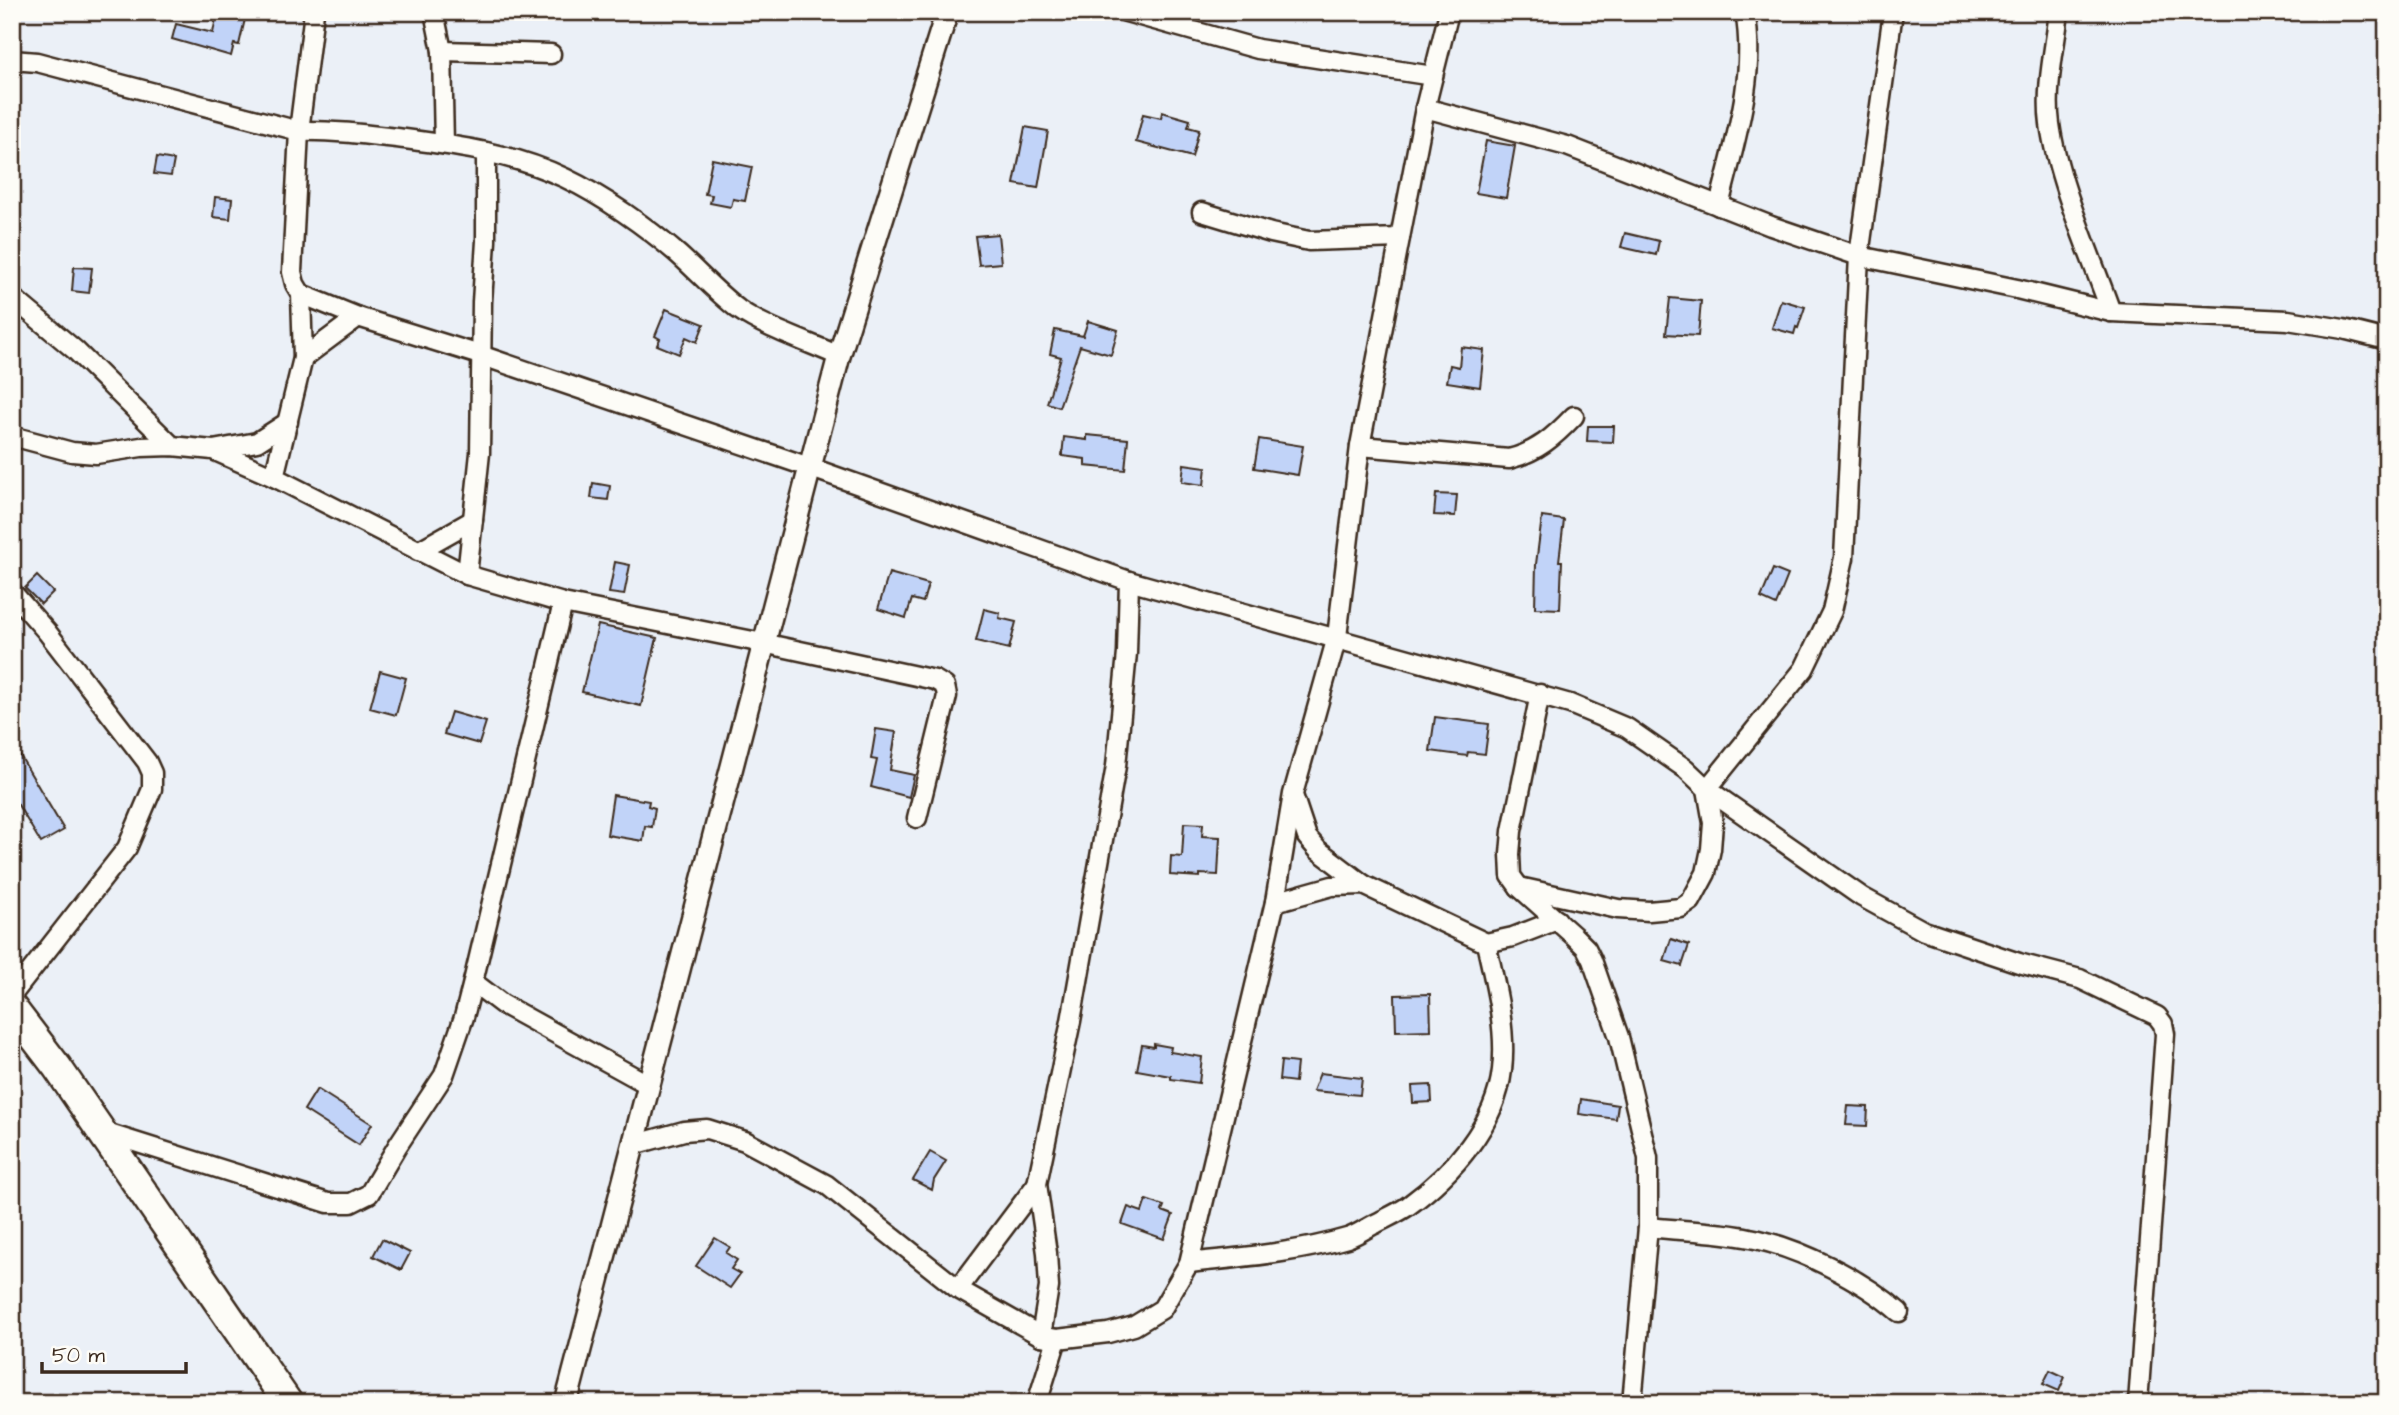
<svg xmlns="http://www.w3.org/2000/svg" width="2399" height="1415" viewBox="0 0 2399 1415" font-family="'Architects Daughter',sans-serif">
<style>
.building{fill:#c1d3f8;stroke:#3b2a1e;stroke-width:2}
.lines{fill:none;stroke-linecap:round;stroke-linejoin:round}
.minor-casing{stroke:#3b2a1e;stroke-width:23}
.tertiary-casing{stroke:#3b2a1e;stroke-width:26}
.primary-casing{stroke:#3b2a1e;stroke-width:33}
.minor{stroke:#fdfcf7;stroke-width:18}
.tertiary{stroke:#fdfcf7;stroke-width:21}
.primary{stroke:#fdfcf7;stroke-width:28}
</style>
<rect width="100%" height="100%" fill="#ebf0f7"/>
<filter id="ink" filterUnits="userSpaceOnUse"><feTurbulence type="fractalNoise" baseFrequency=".0143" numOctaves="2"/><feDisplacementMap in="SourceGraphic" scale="14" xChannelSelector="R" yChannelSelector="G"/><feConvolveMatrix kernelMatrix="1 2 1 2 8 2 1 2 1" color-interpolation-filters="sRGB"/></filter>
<g filter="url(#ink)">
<!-- building -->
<g class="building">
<polygon points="217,13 245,19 239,45 234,44 231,56 172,39 176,24 213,33"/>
<polygon points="1162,112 1190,120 1188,127 1199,130 1192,157 1136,142 1143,114 1161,118"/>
<polygon points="1025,127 1048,131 1038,188 1014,184"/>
<polygon points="1486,141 1515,146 1506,198 1476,193"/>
<polygon points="157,157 174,160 171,176 154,174"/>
<polygon points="712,159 752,167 745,201 733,199 731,207 710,203 712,195 705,194"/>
<polygon points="215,197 232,199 230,219 213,217"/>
<polygon points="1625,233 1659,241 1656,255 1621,247"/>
<polygon points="998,234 1001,263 979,265 975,236"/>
<polygon points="74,267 92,268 89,293 72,291"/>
<polygon points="1670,298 1701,301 1698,336 1666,334"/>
<polygon points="1781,300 1805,307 1798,328 1796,327 1794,334 1772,328"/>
<polygon points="666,309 704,324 697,342 686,337 679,354 657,345 660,339 655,336"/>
<polygon points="1088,321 1118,330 1111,355 1080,346 1059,407 1047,403 1061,357 1050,354 1055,330 1083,336"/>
<polygon points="1461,347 1484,350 1480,387 1447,382 1450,365 1459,367"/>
<polygon points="1588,426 1614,426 1613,442 1587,441"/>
<polygon points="1087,435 1128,439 1125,470 1085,466 1085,459 1062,456 1064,437 1087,440"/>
<polygon points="1259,439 1303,446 1298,475 1254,468"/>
<polygon points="1184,464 1206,467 1204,485 1182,482"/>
<polygon points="593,483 610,486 608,500 591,498"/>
<polygon points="1436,494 1457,495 1455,516 1434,515"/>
<polygon points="1542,517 1564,520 1559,561 1562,561 1560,609 1535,608 1536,564"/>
<polygon points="615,562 630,565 624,595 609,593"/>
<polygon points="1773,569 1788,575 1776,605 1761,598"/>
<polygon points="889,573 928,584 923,602 912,599 906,618 878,609"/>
<polygon points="37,576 53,592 41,604 25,588"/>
<polygon points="984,609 1000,613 999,618 1016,622 1009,649 976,641"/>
<polygon points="598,625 657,638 641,706 582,692"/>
<polygon points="380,671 406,678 396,715 370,708"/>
<polygon points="451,712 486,722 479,744 444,734"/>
<polygon points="1435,717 1489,724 1485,754 1468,752 1467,756 1430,751"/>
<polygon points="876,729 896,732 890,770 914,775 909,797 871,787 877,760 871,759"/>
<polygon points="12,742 64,830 41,843 12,795"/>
<polygon points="613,795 649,801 648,806 655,808 652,827 645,826 643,841 607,835"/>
<polygon points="1184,823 1203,824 1202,836 1220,837 1218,875 1200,874 1200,877 1170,875 1171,856 1182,857"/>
<polygon points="1671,939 1689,945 1682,966 1664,961"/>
<polygon points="1430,994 1431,1030 1396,1031 1395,995"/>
<polygon points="1154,1044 1171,1047 1170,1052 1202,1057 1199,1083 1171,1079 1171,1076 1137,1070 1142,1045 1154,1047"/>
<polygon points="1281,1061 1297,1063 1295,1082 1279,1080"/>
<polygon points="1320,1073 1362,1078 1360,1095 1313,1091"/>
<polygon points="1431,1085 1432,1102 1413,1103 1412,1086"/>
<polygon points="317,1089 372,1124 359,1145 304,1110"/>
<polygon points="1581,1099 1618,1105 1616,1119 1579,1114"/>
<polygon points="1848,1106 1868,1107 1867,1126 1846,1125"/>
<polygon points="930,1152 946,1161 934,1180 932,1190 913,1180"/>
<polygon points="1146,1200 1164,1206 1162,1211 1173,1215 1164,1239 1122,1224 1128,1207 1142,1212"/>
<polygon points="715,1238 730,1247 726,1253 737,1260 731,1269 740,1274 730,1288 696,1266"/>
<polygon points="382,1239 410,1253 401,1270 373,1256"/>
<polygon points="2050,1370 2065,1377 2059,1391 2043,1384"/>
</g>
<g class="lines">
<defs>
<g id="minor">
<polyline points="434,12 442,51 444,144"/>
<polyline points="1126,12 1258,49 1433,76"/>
<polyline points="1893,12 1859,256 1844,558 1832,611 1804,669 1707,789 1862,897 1924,931 2019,963 2080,979 2157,1016 2163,1024 2165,1034 2138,1403"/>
<path d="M2059,12c-4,36 -14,76 -9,112 8,59 41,131 61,188"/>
<polyline points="442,51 551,54"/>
<path d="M12,60l25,2 262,69c36,-1 71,4 106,8 54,7 110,15 160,39 38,18 82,49 114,77 20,18 38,38 59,54 25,18 72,34 101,47"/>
<polyline points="1425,108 1567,146 1771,226 1859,256 2017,289 2111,312 2288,320 2343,329 2387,340"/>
<path d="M1719,206c15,-63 38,-129 26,-194"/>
<polyline points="1202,212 1271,233 1309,241 1400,238"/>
<polyline points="301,294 358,317 483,356 809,467 1129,581 1570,704 1627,728 1686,769 1707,789 1713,823 1711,849 1706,873 1691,901 1681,908 1649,911 1618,909 1519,887"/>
<polyline points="12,297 75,350 172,446"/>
<polyline points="303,358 358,317"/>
<polyline points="12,436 72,452 96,454 141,447 172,446 213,450 274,477 467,575 563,603 473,982 464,1017 444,1075 398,1145 369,1194 351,1203 328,1203 100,1131"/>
<path d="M1360,446l149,13c28,-7 45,-22 65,-43"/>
<polyline points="213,450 257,442 288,422"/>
<polyline points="274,477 303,358 301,294 295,284 292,272 299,131 314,12"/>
<polyline points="418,551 473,520"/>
<polyline points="467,575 480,453 482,302 486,241 486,152"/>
<polyline points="12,592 47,632 147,762 152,773 152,789 127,848 12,995"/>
<polyline points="563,603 763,643 935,680 945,686 947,696 917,818"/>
<polyline points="1540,694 1512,831 1510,854 1511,876 1519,887 1574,936 1586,948 1592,960 1619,1037 1648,1158 1648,1227 1632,1403"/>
<polyline points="1294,798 1307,837 1318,850 1364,885"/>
<polyline points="1275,902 1332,886 1364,885 1486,943 1513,937 1557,920"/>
<polyline points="473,982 502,1004 649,1085"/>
<polyline points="633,1145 684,1131 707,1129 745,1141 827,1185 958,1289 1041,1336 1057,1339 1108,1333 1134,1326 1162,1309 1189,1263 1275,902 1293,794 1337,637 1360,446 1425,108 1449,12"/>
<path d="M1648,1227c34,4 69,4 102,11 48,9 113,42 149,74"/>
<path d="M1189,1263c53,-6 107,-10 158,-25 10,-3 19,-10 28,-14 11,-6 23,-11 33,-18 44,-32 88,-81 94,-136 5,-41 -7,-87 -16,-127"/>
<polyline points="958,1289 1037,1184"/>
<polyline points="1041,1336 1049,1287 1047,1253 1037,1184 1071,1021 1116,766 1127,653 1129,581"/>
<polyline points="1037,1403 1057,1339"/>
</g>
<polyline id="tertiary" points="566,1403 839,356 947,12"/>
<polyline id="primary" points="12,1008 57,1067 288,1403"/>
</defs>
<!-- minor casing -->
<use href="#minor" class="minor-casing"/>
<!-- tertiary casing -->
<use href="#tertiary" class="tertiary-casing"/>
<!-- primary casing -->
<use href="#primary" class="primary-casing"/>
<!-- minor -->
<use href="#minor" class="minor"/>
<!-- tertiary -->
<use href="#tertiary" class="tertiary"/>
<!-- primary -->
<use href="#primary" class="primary"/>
</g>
</g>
<!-- margin -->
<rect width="2399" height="1415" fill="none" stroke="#fdfcf7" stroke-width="42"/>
<rect x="21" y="21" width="2357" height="1373" fill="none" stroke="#3b2a1e" stroke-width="2.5" filter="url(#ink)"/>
<!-- scale -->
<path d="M42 1362v10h144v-10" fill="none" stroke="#3b2a1e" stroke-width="3.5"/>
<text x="52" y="1362" font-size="21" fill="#3b2a1e" stroke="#fdfcf7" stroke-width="5" paint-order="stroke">50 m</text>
</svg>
